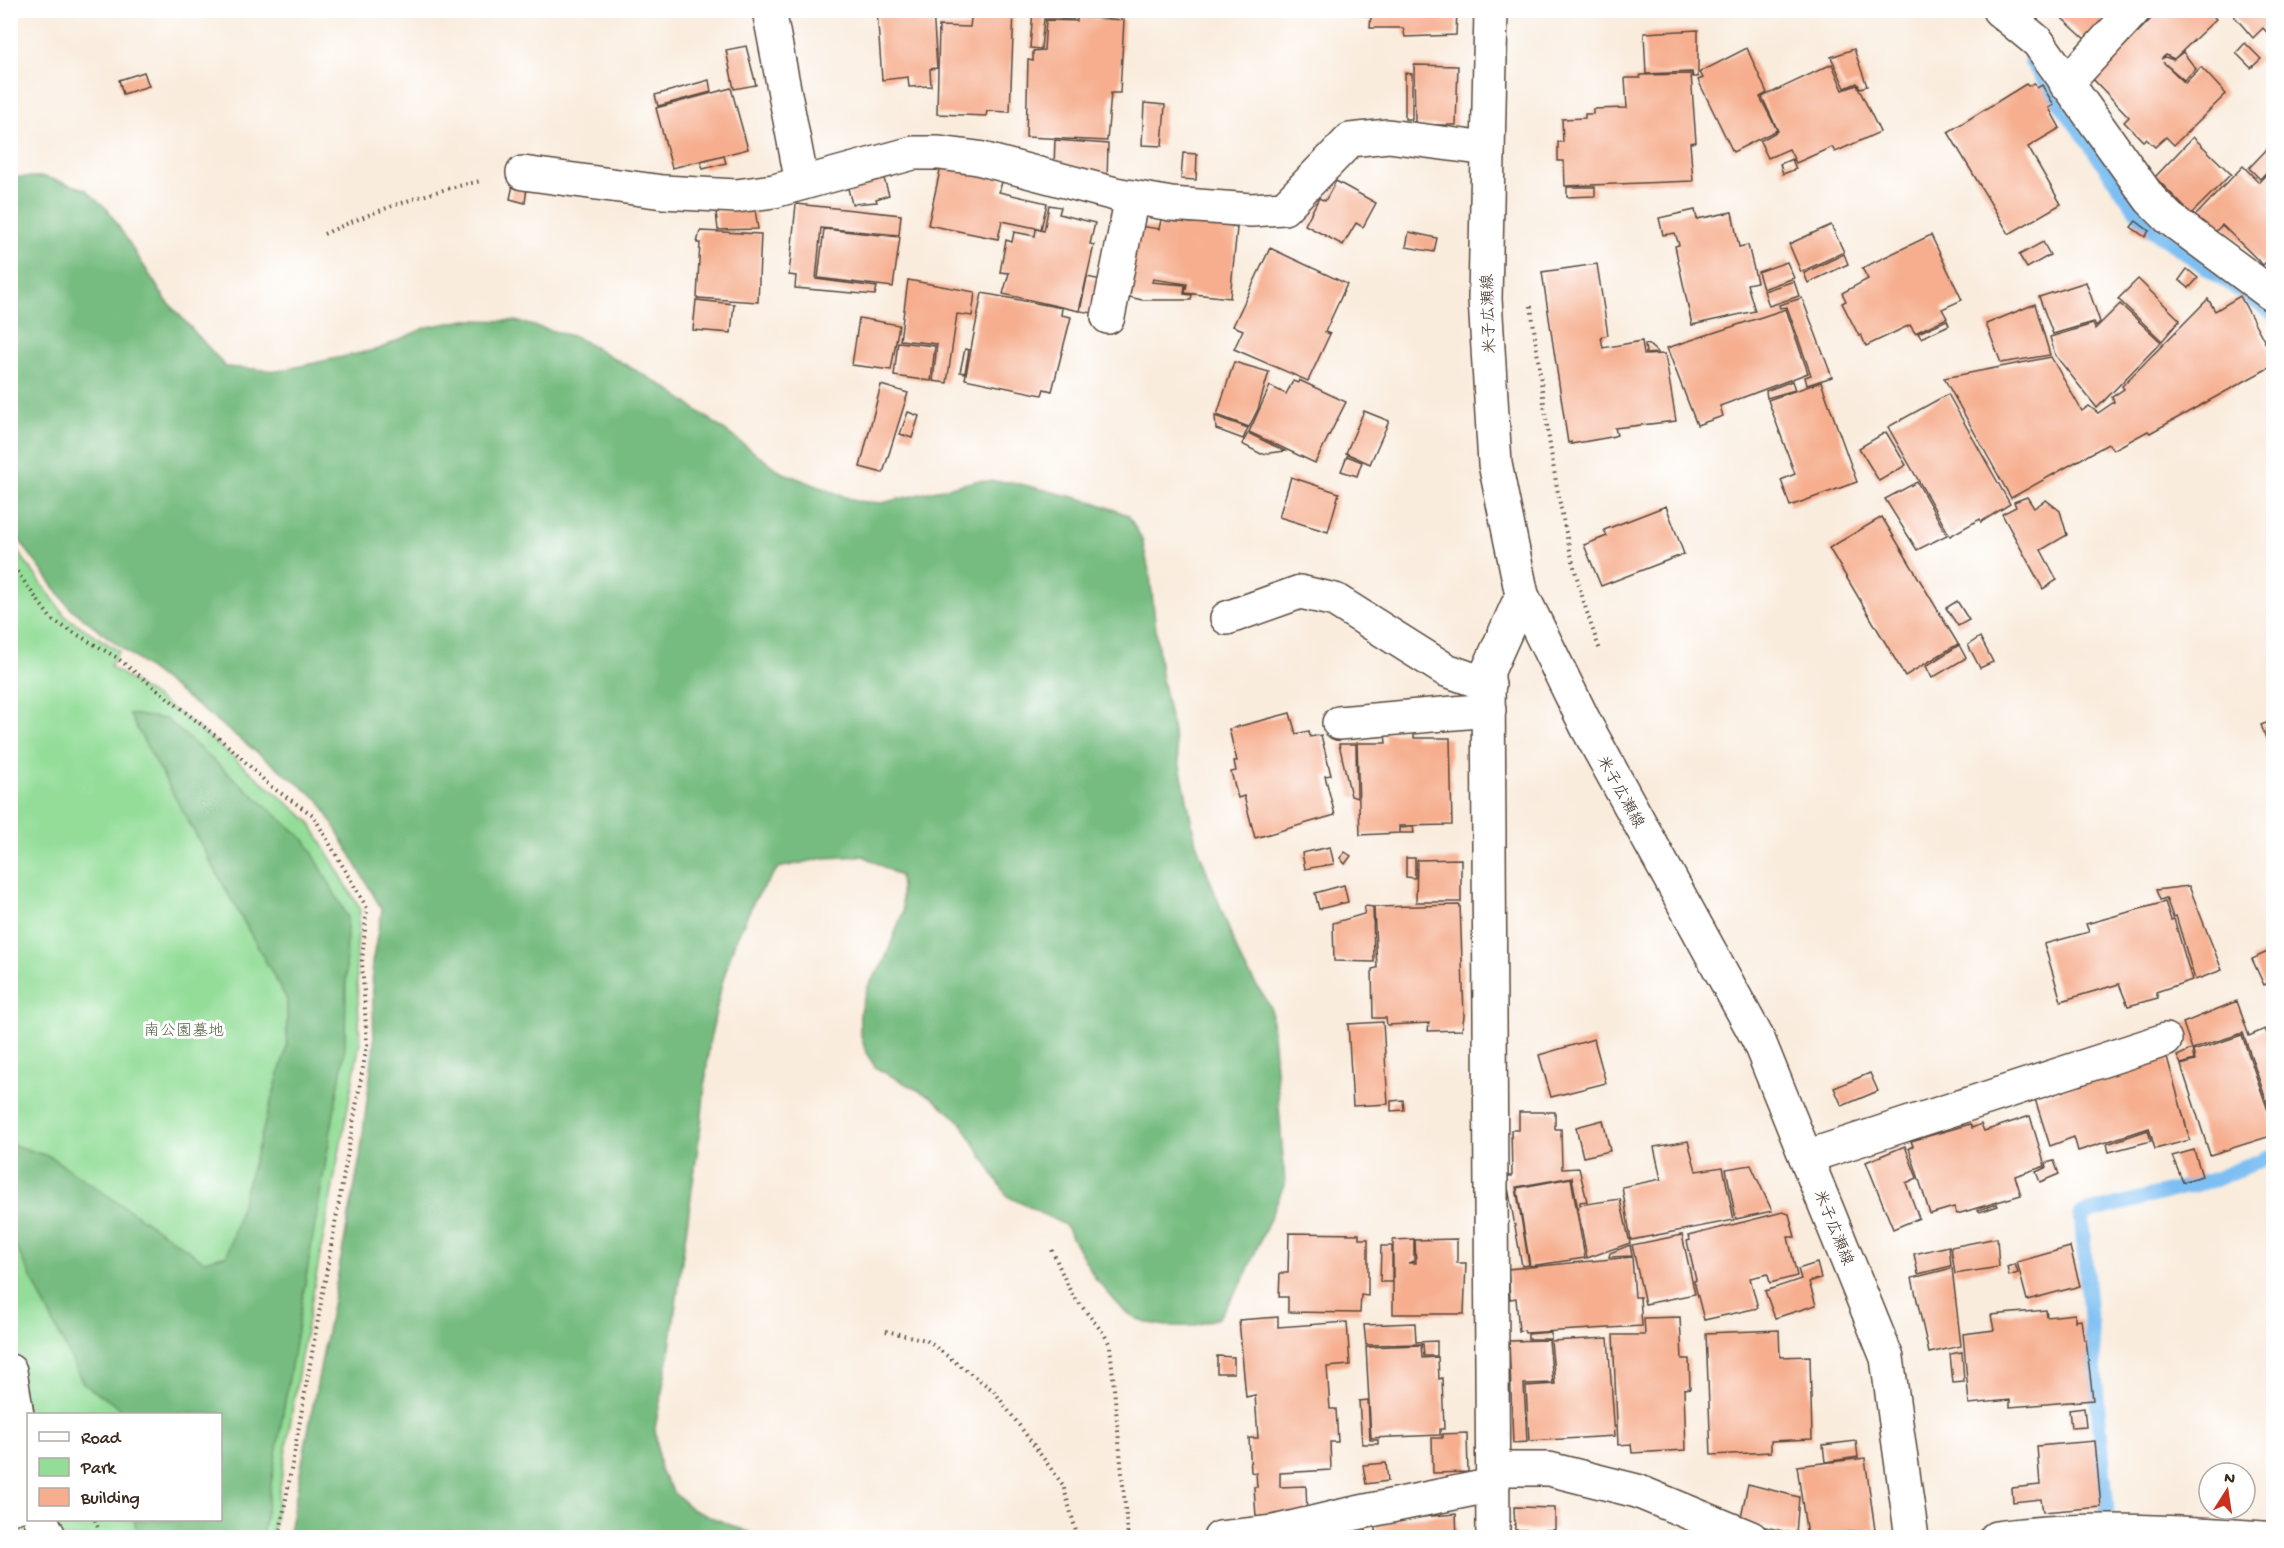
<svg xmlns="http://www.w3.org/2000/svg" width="2284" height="1548" viewBox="0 0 2284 1548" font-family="'Gochi Hand','Klee One',sans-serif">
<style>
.green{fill:#93dd98;stroke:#67845b;stroke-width:1.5;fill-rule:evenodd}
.forest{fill:#76bc80;stroke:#58734f;stroke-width:1.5}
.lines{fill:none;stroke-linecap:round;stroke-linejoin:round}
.stream{stroke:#7dbff2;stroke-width:15}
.building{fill:#f6ae8e}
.minor-casing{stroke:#58473b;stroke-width:36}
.major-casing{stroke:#58473b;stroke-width:36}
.path{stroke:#58473b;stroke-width:4;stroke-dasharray:1.5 4.5;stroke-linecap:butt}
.minor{stroke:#fff;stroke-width:33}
.major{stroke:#fff;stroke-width:33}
.labels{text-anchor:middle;stroke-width:6;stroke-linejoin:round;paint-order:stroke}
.street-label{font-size:16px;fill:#3b2a1e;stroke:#fff}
.park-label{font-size:16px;fill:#556043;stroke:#fff}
</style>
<rect width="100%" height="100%" fill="#fff"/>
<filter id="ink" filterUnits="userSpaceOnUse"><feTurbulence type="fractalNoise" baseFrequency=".0167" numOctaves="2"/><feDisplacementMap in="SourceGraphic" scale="12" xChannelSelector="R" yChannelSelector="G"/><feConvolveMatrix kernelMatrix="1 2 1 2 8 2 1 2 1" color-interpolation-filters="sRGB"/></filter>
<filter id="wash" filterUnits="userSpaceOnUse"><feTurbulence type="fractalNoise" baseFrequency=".008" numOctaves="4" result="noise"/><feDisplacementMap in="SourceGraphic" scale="24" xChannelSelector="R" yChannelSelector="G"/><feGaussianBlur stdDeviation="1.35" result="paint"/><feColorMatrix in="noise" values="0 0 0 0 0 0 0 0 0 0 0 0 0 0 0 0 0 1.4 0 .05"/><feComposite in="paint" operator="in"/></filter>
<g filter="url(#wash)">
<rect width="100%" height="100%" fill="#f9ecdd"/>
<!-- green -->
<path class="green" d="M11,542l55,75 53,34 -9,15 77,53 122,102 51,88 -4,52 4,81 -60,320 -28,175h-261zM28,1414h192v106h-192z"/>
<!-- forest -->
<g class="forest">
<polygon points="11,177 45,177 85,189 108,210 165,299 226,367 278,371 379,349 427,327 466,320 515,321 576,337 665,387 781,472 856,501 882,503 976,481 1012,482 1094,502 1128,515 1142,539 1150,576 1161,674 1196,843 1241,961 1271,1008 1285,1183 1242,1283 1218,1318 1192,1326 1166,1326 1143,1322 1124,1311 1095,1278 1065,1225 1007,1196 961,1122 931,1097 876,1068 866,1053 860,1032 860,1011 868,986 884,962 903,912 900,876 864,856 824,858 778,868 755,899 734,944 722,983 709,1045 701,1125 669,1354 655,1428 660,1471 674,1493 693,1510 761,1537 288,1537 360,1158 374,1044 372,963 382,910 319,800 69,607 11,529"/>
<path d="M129,714l37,5 140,122 41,75 -2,132 -83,489h-123l-5,-17h86v-106h-95c-11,-14 -29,-19 -42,-31l-72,-147v-92l40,13 153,104 23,-6 60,-209v-46z"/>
</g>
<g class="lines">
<!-- stream -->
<g class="stream">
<polyline points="2031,61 2147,226 2274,314"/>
<polyline points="2107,1511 2081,1214 2213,1180 2274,1155"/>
</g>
</g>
<g id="blocks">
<!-- building -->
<g class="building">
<polygon points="877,10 933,10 937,68 930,69 931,86 909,87 908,77 882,80"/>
<polygon points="972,10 1014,10 1010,112 987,111 986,116 937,114 939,26 970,27"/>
<polygon points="1033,10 1071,10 1082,12 1081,16 1075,16 1074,19 1044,19 1041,49 1030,48"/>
<polygon points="1366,10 1457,10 1456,35 1405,37 1403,28 1370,28 1371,16 1366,16"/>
<polygon points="2053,10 2115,10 2087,41"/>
<polygon points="2160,10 2207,10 2216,19 2174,59 2166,55 2161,59 2165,57 2173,60 2183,52 2196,69 2184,80 2163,62 2185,83 2201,67 2226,94 2174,145 2166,137 2155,147 2146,139 2143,141 2124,122 2129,117 2092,78"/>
<polygon points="2241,10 2274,10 2274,40 2263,28 2253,38 2234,16"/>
<polygon points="1077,17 1124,20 1120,93 1111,93 1107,141 1026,137 1028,60 1033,61 1033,51 1044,50 1046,20 1077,21"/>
<polygon points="1698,30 1698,77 1693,77 1692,72 1646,74 1644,33"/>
<polygon points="2245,43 2261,59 2251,68 2236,53"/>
<polygon points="746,46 756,85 734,89 726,50"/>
<polygon points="1747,48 1767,93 1760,97 1777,130 1733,152 1698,80 1703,78 1700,72"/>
<polygon points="1854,49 1867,86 1860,88 1857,83 1845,88 1831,57"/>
<polygon points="1832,64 1843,90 1857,85 1880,132 1835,152 1832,147 1796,163 1789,149 1768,158 1760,141 1778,131 1762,97"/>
<polygon points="1414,65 1458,66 1456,125 1415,125"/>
<polygon points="144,72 149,86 123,94 119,80"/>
<polygon points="1405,73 1412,74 1412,119 1405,119"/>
<polygon points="1691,74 1696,142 1690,143 1693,181 1565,186 1564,161 1558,161 1558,142 1563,142 1562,119 1585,118 1585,114 1593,114 1593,109 1627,108 1625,78 1640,78 1640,75"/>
<polygon points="709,80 711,92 658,106 655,95"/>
<polygon points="2034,83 2037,88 2042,85 2054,105 2049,108 2060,128 2028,147 2061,204 2009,234 1948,132 2026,84 2028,86"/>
<polygon points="731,88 748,149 672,168 656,108"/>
<polygon points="1144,103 1165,105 1162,146 1142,145"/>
<polygon points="2193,137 2231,174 2191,214 2155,177"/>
<polygon points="1055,140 1108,144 1107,181 1054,166"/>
<polygon points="2269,147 2274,151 2274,164 2260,179 2249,168"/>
<polygon points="1183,153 1197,154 1196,180 1181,179"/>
<polygon points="724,156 726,163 703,169 701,162"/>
<polygon points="1792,159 1796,169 1783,174 1780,164"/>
<polygon points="941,166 1003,179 999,192 1047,203 1041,229 1002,221 998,239 928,225"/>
<polygon points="2243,166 2259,182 2274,166 2274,259 2271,257 2263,265 2222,225 2213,234 2195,216"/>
<polygon points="882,172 889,195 876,199 877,202 852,204 846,181"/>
<polygon points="1336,181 1376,203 1363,227 1356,223 1343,245 1305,225 1319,198 1325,201"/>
<polygon points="513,185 527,187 525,203 510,199"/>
<polygon points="1567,187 1595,187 1595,196 1567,197"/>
<polygon points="796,204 901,215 899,235 821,228 816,279 877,287 875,295 795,288 796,276 789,275"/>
<polygon points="1049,205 1061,207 1059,214 1095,223 1090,244 1094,245 1079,311 1003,294 1009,273 1000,272 1006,240 1012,242 1014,232 1035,236 1036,229 1044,231"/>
<polygon points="755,209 758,229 718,230 716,212"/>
<polygon points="1695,210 1697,219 1732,212 1739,247 1748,245 1757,282 1747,284 1755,311 1692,325 1675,246 1679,245 1675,233 1663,235 1659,218"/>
<polygon points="1195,216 1233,221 1232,227 1237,228 1230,298 1185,293 1187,284 1153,279 1152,282 1185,285 1184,294 1192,295 1191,300 1142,300 1121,295 1133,225 1159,229 1161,220 1193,223"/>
<polygon points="2136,221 2149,231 2145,237 2131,227"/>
<polygon points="1831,225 1844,252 1801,272 1789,244"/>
<polygon points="824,229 900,237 893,287 818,278"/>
<polygon points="700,231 761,234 758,302 697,298 700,243 697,243"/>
<polygon points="1409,232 1437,238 1434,252 1406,247"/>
<polygon points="1931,235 1962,300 1942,309 1947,318 1915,333 1910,325 1866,346 1861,335 1859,336 1842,303 1846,301 1842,293 1868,279 1862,268"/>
<polygon points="2043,242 2050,255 2027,268 2019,255"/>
<polygon points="1270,248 1347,284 1325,332 1330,334 1308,381 1234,349 1243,330 1233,326"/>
<polygon points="1844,254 1848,264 1808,283 1804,273"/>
<polygon points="1787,262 1794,278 1763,289 1758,272"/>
<polygon points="1597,264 1608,335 1601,337 1603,348 1642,341 1644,355 1665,354 1676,421 1615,428 1617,435 1611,437 1571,444 1571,442 1568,443 1542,272"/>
<polygon points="2187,269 2198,278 2189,288 2179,280"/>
<polygon points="1087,277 1106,281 1099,314 1080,311"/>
<polygon points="2138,279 2180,320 2162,341 2118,299"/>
<polygon points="908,280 975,292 972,316 957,314 947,383 933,381 937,344 900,340"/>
<polygon points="1794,281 1799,296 1769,306 1764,291"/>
<polygon points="2086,282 2100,322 2096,326 2094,322 2053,334 2039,297"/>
<polygon points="982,293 1062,308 1061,315 1071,317 1052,391 1044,389 1042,395 965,379"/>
<polygon points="2240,296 2274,359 2274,365 2150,433 2148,431 2113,450 2108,444 2011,498 1944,378 2051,357 2082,411 2089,406 2098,413 2114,402 2112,397 2124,389 2122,386 2208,299 2215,311"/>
<polygon points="1802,298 1832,377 1807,385 1805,377 1811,375 1787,307 1780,308 1779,305"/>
<polygon points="696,300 734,304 731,333 693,330"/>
<polygon points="2035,304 2050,355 2001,363 1986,324"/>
<polygon points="2120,304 2161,342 2097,408 2055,355 2050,337 2093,324 2095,329"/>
<polygon points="1786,309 1808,373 1720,406 1723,416 1697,425 1667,348"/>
<polygon points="859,318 899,325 891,370 852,365"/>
<polygon points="1947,320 1949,325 1921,338 1918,333"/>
<polygon points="898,342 935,346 931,381 894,376"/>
<polygon points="1645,344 1649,345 1658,353 1646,354"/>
<polygon points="965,349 969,350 965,373 960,372"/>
<polygon points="1234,362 1269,372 1258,409 1249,427 1217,415"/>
<polygon points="1299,380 1346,402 1315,463 1249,432 1270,386 1286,394 1293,381 1298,383"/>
<polygon points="1792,381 1795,390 1767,398 1766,391"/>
<polygon points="1821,382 1857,482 1790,506 1781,480 1795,474 1768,400"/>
<polygon points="881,385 908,393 883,473 860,467"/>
<polygon points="1948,394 2010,504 1981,522 1980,519 1950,536 1888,427"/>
<polygon points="1364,411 1389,421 1370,464 1346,453"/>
<polygon points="908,412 919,416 912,438 900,434"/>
<polygon points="1215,416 1248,428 1243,439 1216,429"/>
<polygon points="1886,432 1906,465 1879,481 1859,448"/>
<polygon points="1248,433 1285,451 1261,454 1242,444"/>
<polygon points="1347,456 1362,462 1357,476 1341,471"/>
<polygon points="1291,477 1339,493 1328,532 1279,517"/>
<polygon points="1917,482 1947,535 1917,550 1885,499"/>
<polygon points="2027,497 2034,508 2046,500 2060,511 2067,535 2041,550 2057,580 2043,589 2002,514 2016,507 2014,502"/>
<polygon points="1666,506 1684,554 1601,586 1584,545 1607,536 1604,530"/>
<polygon points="1882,517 1958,644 1905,676 1829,548"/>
<polygon points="1957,601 1969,620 1958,626 1946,608"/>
<polygon points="1980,637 1993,662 1980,668 1968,645"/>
<polygon points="1959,645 1966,658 1932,678 1926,666"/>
<polygon points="1290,713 1296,734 1309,731 1310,737 1321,735 1331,775 1325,776 1335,815 1255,838 1244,796 1238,798 1231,772 1236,771 1234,761 1237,761 1229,729"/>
<polygon points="2274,720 2274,757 2273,757 2261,725"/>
<polygon points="1385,733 1414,733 1414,738 1450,738 1452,825 1399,826 1399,833 1360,835 1357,743 1386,743"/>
<polygon points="1339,744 1356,744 1357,798 1351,796"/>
<polygon points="1413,827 1414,833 1400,833 1400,828"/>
<polygon points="1330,847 1334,864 1305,869 1302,853"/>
<polygon points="1345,852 1351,856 1345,864 1340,858"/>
<polygon points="1406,858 1415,858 1415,878 1406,877"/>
<polygon points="1461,859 1461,902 1416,902 1417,860"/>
<polygon points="1344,885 1348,902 1319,909 1315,893"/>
<polygon points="2189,886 2222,970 2195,980 2176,916 2173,917 2166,898 2160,900 2156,890"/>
<polygon points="2165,902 2171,920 2174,919 2192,980 2156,992 2158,998 2128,1006 2119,984 2061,1001 2044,944 2089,932 2086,924"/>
<polygon points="1460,905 1464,1016 1462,1030 1428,1031 1429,1023 1387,1025 1386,1018 1373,1018 1372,969 1377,968 1374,907"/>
<polygon points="1365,906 1373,907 1374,962 1334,961 1333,923 1364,914"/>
<polygon points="2274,949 2274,980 2264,985 2252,959"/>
<polygon points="2237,1001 2249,1036 2265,1029 2274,1051 2274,1066 2268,1069 2274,1083 2272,1117 2243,1033 2192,1049 2194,1060 2181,1064 2177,1056 2192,1049 2183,1023"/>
<polygon points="1383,1022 1388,1104 1353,1106 1348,1024"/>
<polygon points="2242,1035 2274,1128 2274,1135 2210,1155 2181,1065 2195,1061 2193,1051"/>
<polygon points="1594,1039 1606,1083 1551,1097 1539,1055"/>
<polygon points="2167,1057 2190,1140 2155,1149 2149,1128 2078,1151 2074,1137 2050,1146 2035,1099 2147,1060 2149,1063"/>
<polygon points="1870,1073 1878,1091 1842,1106 1834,1088"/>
<polygon points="1403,1100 1404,1110 1391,1111 1391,1101"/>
<polygon points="1519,1112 1555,1112 1555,1129 1561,1129 1562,1169 1579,1168 1587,1201 1580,1202 1580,1205 1620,1199 1630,1243 1587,1258 1572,1177 1516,1187 1529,1265 1522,1266 1506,1176 1512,1176 1511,1130 1519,1130"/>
<polygon points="2030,1116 2045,1166 2015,1176 2021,1195 1957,1214 1954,1207 1930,1214 1909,1148 1913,1146 1911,1141 1970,1124 1972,1128 1981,1124 1984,1131"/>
<polygon points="1603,1120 1610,1151 1583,1157 1576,1127"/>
<polygon points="2148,1130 2151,1141 2109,1152 2107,1144"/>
<polygon points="1688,1141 1696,1171 1723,1167 1734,1220 1631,1240 1622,1187 1661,1179 1654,1147"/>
<polygon points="1905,1146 1917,1178 1906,1183 1919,1218 1893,1229 1866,1162"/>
<polygon points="2194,1150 2202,1176 2183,1182 2172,1156"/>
<polygon points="2054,1161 2059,1174 2040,1182 2036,1172 2047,1167 2046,1163"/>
<polygon points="1751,1165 1772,1211 1736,1219 1726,1169"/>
<polygon points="1571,1178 1585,1258 1530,1266 1517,1188"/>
<polygon points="1997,1204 1998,1206 1980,1212 1978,1210"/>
<polygon points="1783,1212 1789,1214 1795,1237 1788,1237 1797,1276 1770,1283 1768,1274 1750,1278 1758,1308 1704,1320 1694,1281 1696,1280 1687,1241 1690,1240 1688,1236"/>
<polygon points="1289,1233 1359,1234 1359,1239 1368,1239 1368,1296 1361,1295 1360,1313 1288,1312 1288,1297 1279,1297 1280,1273 1288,1273"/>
<polygon points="1682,1235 1695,1294 1645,1304 1632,1245"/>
<polygon points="1997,1238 1999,1267 1955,1274 1951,1247"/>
<polygon points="1414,1239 1414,1261 1408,1263 1416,1263 1415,1240 1457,1239 1457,1263 1466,1263 1464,1314 1393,1314 1393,1240"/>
<polygon points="1630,1245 1632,1256 1609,1257 1610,1253"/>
<polygon points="1381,1246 1392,1246 1392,1282 1380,1282"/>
<polygon points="1949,1246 1951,1266 1918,1274 1914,1254"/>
<polygon points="2070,1247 2080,1286 2027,1300 2017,1262"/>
<polygon points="1632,1257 1635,1297 1640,1297 1642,1326 1525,1333 1524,1330 1519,1331 1516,1298 1510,1299 1508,1269"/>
<polygon points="1817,1263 1821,1278 1809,1282 1816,1305 1775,1318 1765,1291 1801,1279 1798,1269"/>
<polygon points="2015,1264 2018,1273 2009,1276 2007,1267"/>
<polygon points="1952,1268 1961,1346 1929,1353 1912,1278"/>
<polygon points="2046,1310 2047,1317 2075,1314 2075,1321 2081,1320 2084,1340 2086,1340 2093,1400 2010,1407 2010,1400 1969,1404 1963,1334 1994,1330 1991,1315"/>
<polygon points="1278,1317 1278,1327 1347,1322 1350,1365 1327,1367 1330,1409 1336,1409 1338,1442 1330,1442 1331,1470 1280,1473 1280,1487 1306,1486 1307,1513 1256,1517 1254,1487 1257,1487 1256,1473 1251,1472 1249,1438 1258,1438 1255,1395 1246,1397 1239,1320"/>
<polygon points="1680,1317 1682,1359 1689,1359 1690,1388 1684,1389 1686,1450 1632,1453 1631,1444 1618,1445 1613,1335 1645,1335 1644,1318"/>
<polygon points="1415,1323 1416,1342 1437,1341 1437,1356 1424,1356 1423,1344 1366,1345 1364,1325"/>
<polygon points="1779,1330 1780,1357 1810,1356 1812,1439 1771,1441 1771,1452 1711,1455 1706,1333"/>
<polygon points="1551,1332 1551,1339 1528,1339 1528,1334"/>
<polygon points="1608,1338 1615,1436 1529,1441 1526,1386 1555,1384 1551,1341"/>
<polygon points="1549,1340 1553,1383 1524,1384 1527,1442 1513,1443 1509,1341"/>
<polygon points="1421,1345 1422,1358 1438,1357 1439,1379 1442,1378 1444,1429 1440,1429 1440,1435 1371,1438 1366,1347"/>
<polygon points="1962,1352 1964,1382 1953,1383 1950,1354"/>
<polygon points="1217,1356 1234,1357 1234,1373 1217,1373"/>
<polygon points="1368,1400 1370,1440 1378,1440 1378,1444 1362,1444 1359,1401"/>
<polygon points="2084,1408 2086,1427 2071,1428 2069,1410"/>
<polygon points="1467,1433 1468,1472 1433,1473 1432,1438 1442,1438 1442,1434"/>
<polygon points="1856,1441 1858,1457 1825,1462 1823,1445"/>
<polygon points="2095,1441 2101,1507 2043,1512 2041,1499 2013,1502 2012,1488 2040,1485 2037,1446"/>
<polygon points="1865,1458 1875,1530 1807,1536 1797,1466"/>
<polygon points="1386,1463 1388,1481 1366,1484 1363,1465"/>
<polygon points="1748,1484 1799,1497 1796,1534 1740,1521"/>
<polygon points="1514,1507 1555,1508 1555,1530 1515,1530"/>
<polygon points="1456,1514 1457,1538 1377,1538 1375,1521"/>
<polygon points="1364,1523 1368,1538 1333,1538 1331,1529"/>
</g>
</g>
</g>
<g filter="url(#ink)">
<use href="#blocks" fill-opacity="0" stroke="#58473b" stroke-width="1.5"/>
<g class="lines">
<defs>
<g id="minor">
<polyline points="769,10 802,183"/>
<polyline points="1999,10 2038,42 2150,199 2169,218 2274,296"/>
<polyline points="2066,84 2134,10"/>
<polyline points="523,173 663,192 736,196 774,191 913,153 939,153 978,158 1115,194 1171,204 1251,210 1284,208 1350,140 1388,136 1488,149"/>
<polyline points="1108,317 1132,197"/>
<polyline points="1227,618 1300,592 1335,600 1446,670 1489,685"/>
<polyline points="1339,723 1489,710"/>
<polyline points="1806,1157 2165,1040"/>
<polyline points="10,1371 28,1483"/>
<polyline points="1493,1469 1549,1469 1637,1491 1751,1538"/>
<polyline points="10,1508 28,1503"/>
<polyline points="41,1520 50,1538"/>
<polyline points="1220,1538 1274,1532 1337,1517 1493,1485"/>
<polyline points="1493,1538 1488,671 1522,595"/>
<path d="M1996,1538c88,-12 178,-6 267,0"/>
</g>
<polyline id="major" points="1491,10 1485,299 1495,464 1522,595 1587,727 1758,1039 1887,1358 1912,1538"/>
</defs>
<!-- minor casing -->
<use href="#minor" class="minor-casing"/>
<!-- major casing -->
<use href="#major" class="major-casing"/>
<!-- path -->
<g class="path">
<path d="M324,234c50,-23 103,-42 157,-53"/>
<path d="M1531,306c16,118 27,232 69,344"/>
<polyline points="10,562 52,620 116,657 232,749 270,786 313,815 367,908 362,961 367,1045 279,1538"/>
<polyline points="1052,1250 1071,1293 1104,1334 1110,1345 1128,1538"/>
<polyline points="886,1331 926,1340 994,1391 1063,1485 1078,1538"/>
<polyline points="95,1520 101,1538"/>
</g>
<!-- minor -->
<use href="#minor" class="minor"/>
<!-- major -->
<use href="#major" class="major"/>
</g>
</g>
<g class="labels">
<!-- street labels -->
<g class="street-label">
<text transform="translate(1487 314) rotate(-92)" y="6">米子広瀬線</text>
<text transform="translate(1622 791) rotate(61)" y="6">米子広瀬線</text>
<text transform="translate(1835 1227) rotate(68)" y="6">米子広瀬線</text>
</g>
<!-- park labels -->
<g class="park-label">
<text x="184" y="1035">南公園墓地</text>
</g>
</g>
<!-- margin -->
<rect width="2284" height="1548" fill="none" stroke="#fff" stroke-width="36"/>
<!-- legend -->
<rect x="27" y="1413" width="195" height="108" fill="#ffffff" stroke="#b1aaa5" stroke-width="1.5"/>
<rect x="39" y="1432" width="30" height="9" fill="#ffffff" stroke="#b1aaa5" stroke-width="1.5"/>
<text x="81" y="1443" font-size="18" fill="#3b2a1e">Road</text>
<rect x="39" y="1458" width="30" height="18" fill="#93dd98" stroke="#b1aaa5" stroke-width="1.5"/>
<text x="81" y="1473" font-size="18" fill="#3b2a1e">Park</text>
<rect x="39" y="1488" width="30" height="18" fill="#f6ae8e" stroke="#b1aaa5" stroke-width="1.5"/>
<text x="81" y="1503" font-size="18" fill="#3b2a1e">Building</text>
<!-- north arrow -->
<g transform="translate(2227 1491) rotate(12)"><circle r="28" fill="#ffffff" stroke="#b1aaa5" stroke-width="1.5"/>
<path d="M0-4.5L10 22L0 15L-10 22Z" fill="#c8321e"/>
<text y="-9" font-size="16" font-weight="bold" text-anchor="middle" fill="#3b2a1e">N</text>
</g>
</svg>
